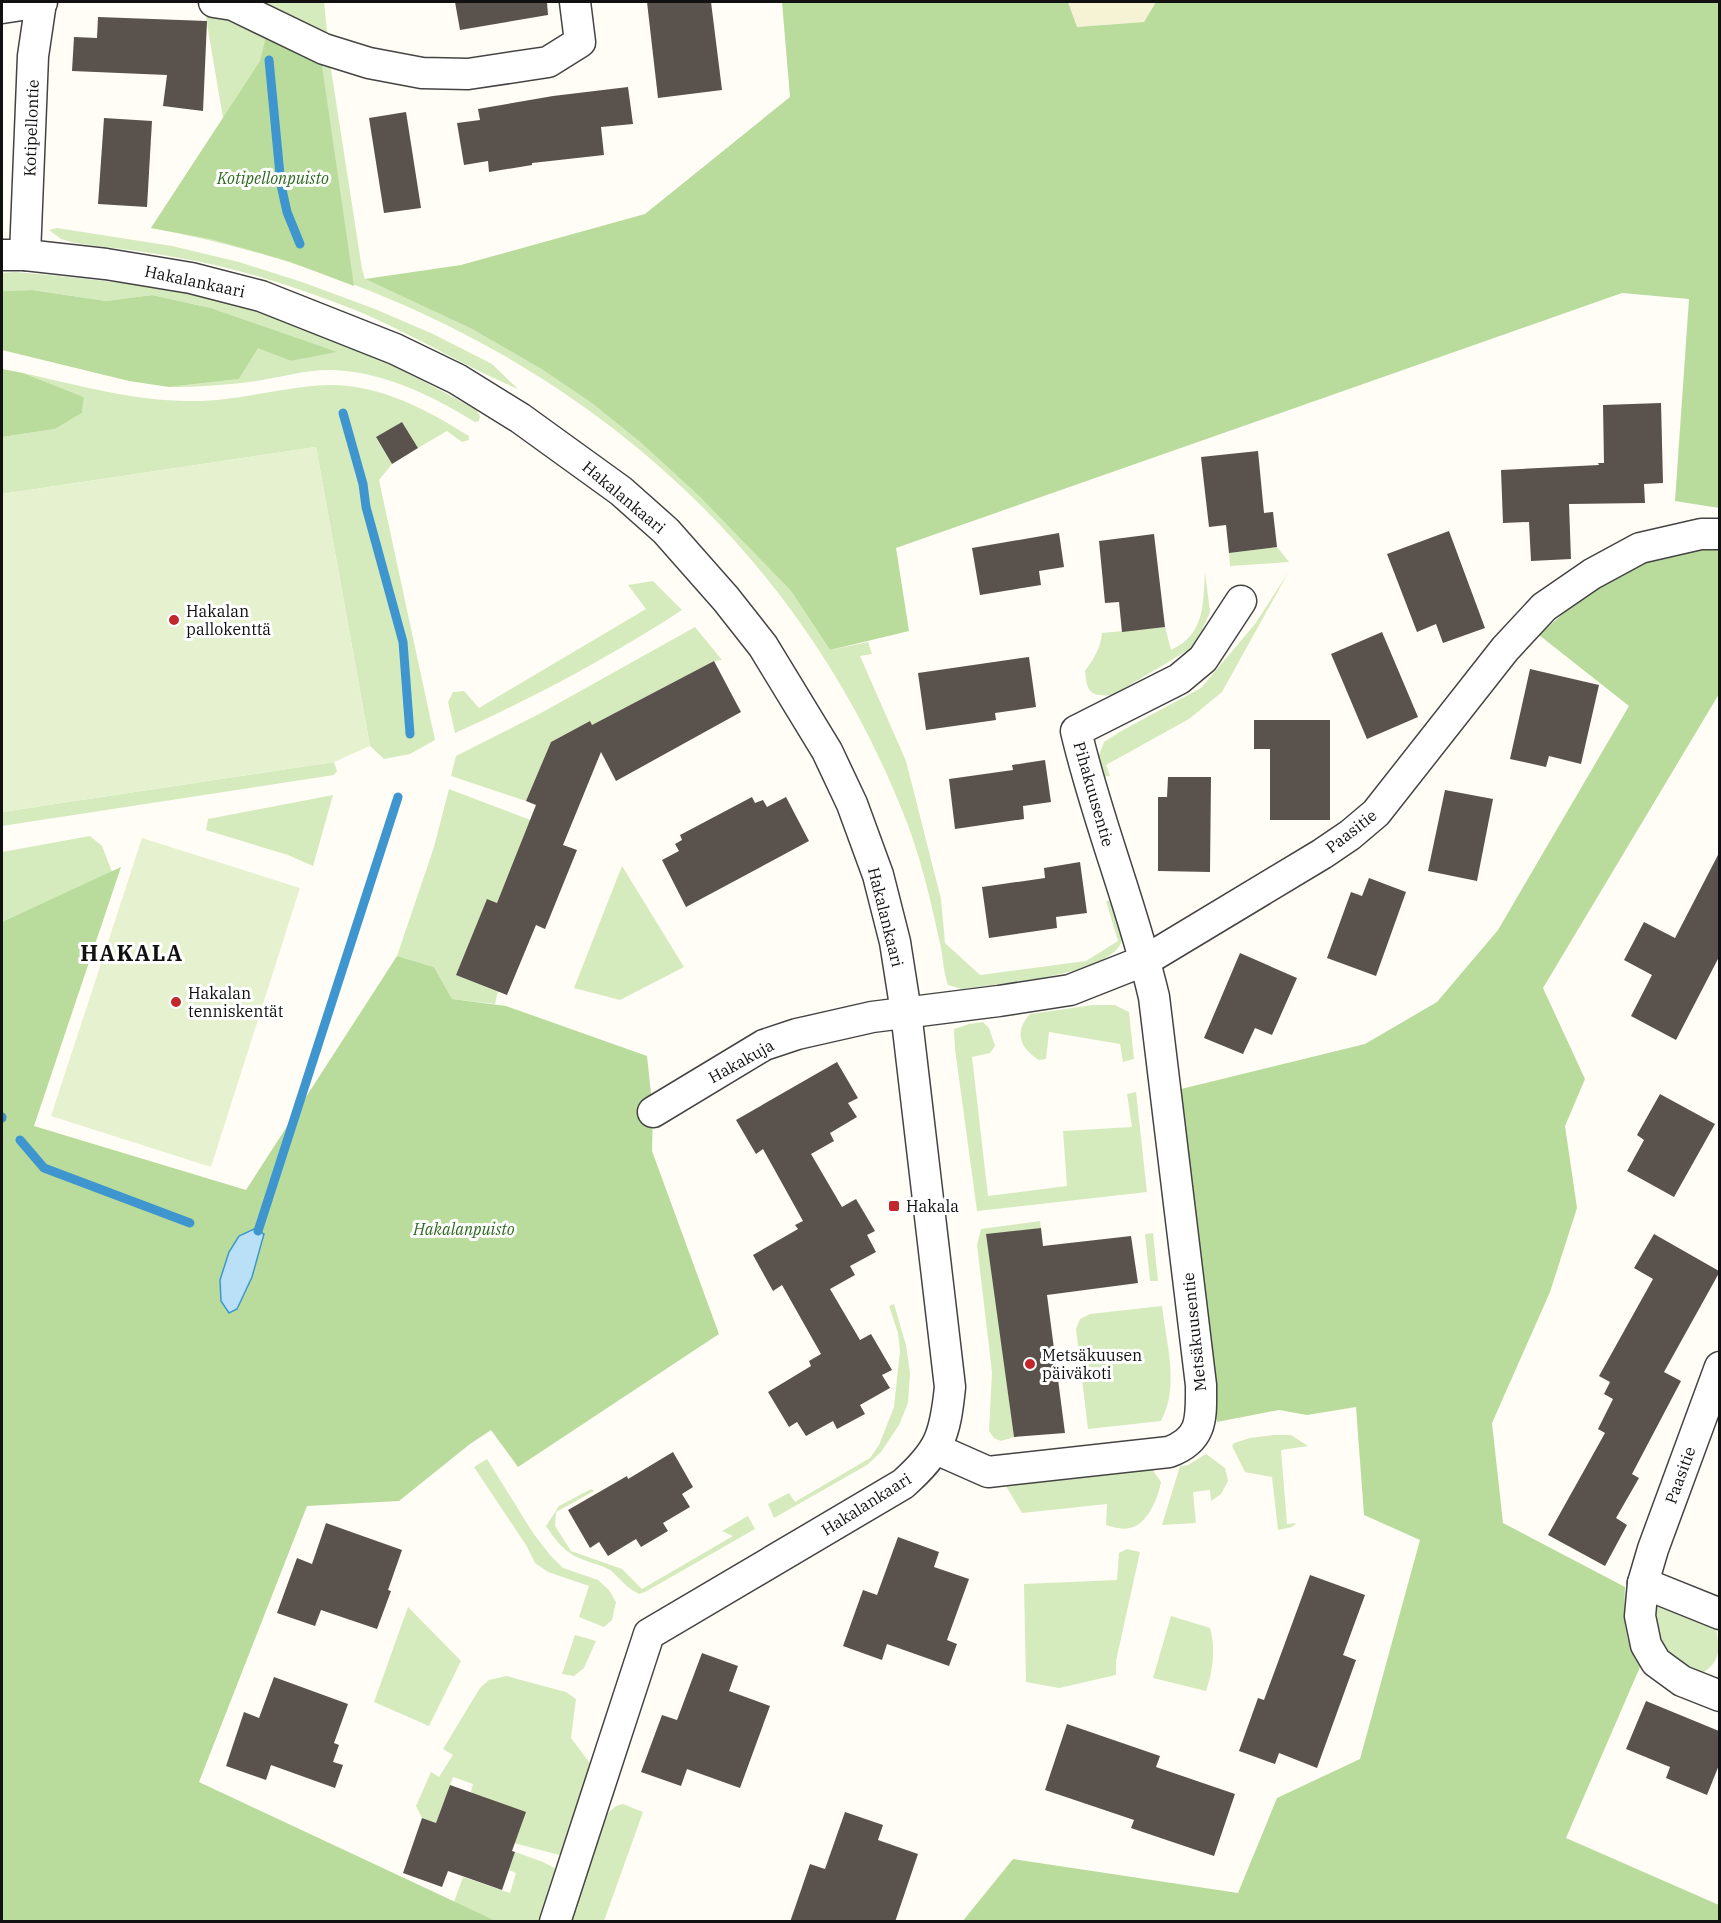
<svg xmlns="http://www.w3.org/2000/svg" width="1721" height="1923" viewBox="0 0 1721 1923" font-family="'IBM Plex Serif',serif">
<style>
.farmland{fill:#f6f3d4}
.green{fill:#d5ebbd}
.forest{fill:#b9dc9c}
.pitch{fill:#e6f2cf}
.water{fill:#b9e0f7;stroke:#3f96cf;stroke-width:1.5}
.lines{fill:none;stroke-linecap:round;stroke-linejoin:round}
.stream{stroke:#3f96cf;stroke-width:9}
.building{fill:#5a524d}
.minor-casing{stroke:#444;stroke-width:33}
.minor{stroke:#fff;stroke-width:30}
.poi-dot{fill:#c4262e;stroke:#fff;stroke-width:2}
.labels{text-anchor:middle;stroke-width:6;stroke-linejoin:round;paint-order:stroke}
.street-label{font-size:16px;fill:#111;stroke:#fff}
.park-label{font-size:16px;font-style:italic;fill:#2f6b1f;stroke:#fff}
.poi-label{font-size:16px;fill:#111;stroke:#fff;text-anchor:start}
.district-label{font-size:22px;font-weight:bold;letter-spacing:1.5px;fill:#111;stroke:#fff}
</style>
<rect width="100%" height="100%" fill="#fffdf5"/>
<!-- farmland -->
<polygon class="farmland" points="1068,2 1156,2 1144,22 1077,27"/>
<!-- green -->
<g class="green">
<polygon points="244,2 324,2 328,40"/>
<path d="M205,12l23,3 102,48 32,206 3,10 107,50 71,41 50,34 47,38 58,53 93,96 39,59 38,-8 4,12 -12,2 46,105 35,138 4,44 35,32 106,-14 32,-20 -12,-40 9,-1c2,10 8,25 8,36 -3,40 -130,48 -161,53l-14,-4c-5,-14 -5,-31 -9,-46 -9,-42 -19,-84 -35,-124 -129,-326 -415,-524 -753,-587l72,-110z"/>
<path d="M57,228l115,18 67,16 63,20 73,27 58,25 59,30 26,25c-61,-26 -118,-63 -181,-86 -51,-19 -104,-36 -158,-45 -34,-7 -69,-10 -104,-15l-14,-4 -12,-9z"/>
<path d="M16,272c71,7 144,12 213,31 87,25 169,62 247,107l4,6 -1,5 -4,1c-42,-26 -91,-50 -142,-52 -25,-1 -52,7 -77,11 -30,4 -58,6 -87,6l70,-8 19,-32 33,14 44,-9 -124,-44 -59,-13 -46,6 -72,-11 -30,1 -2,2v-20z"/>
<path d="M23,373c55,12 110,28 166,28 42,1 82,-11 123,-15 57,-7 110,20 157,50v4l-7,2 -15,-11 -29,17 -16,-26 -26,16 16,26 -13,16 56,260 -25,14 -26,5 -14,-13 -54,-299 -314,47v-57l53,-8 27,-16 2,-16z"/>
<polygon points="1277,547 1289,562 1230,566 1229,553"/>
<path d="M1205,572l5,40 -15,34 -82,49c-23,2 -26,-3 -28,-24 9,-12 16,-24 17,-38l63,-6 6,23c34,-16 32,-45 34,-78z"/>
<polygon points="1288,573 1222,692 1189,719 1106,765 1110,776 1102,777 1099,771 1099,755 1104,742 1123,730 1201,688 1255,624"/>
<path d="M653,581l29,29c-72,47 -149,88 -227,123l-7,-31 5,-10 11,-1 15,17 167,-99 -18,-24z"/>
<polygon points="695,627 722,660 714,661 592,725 590,721 551,742 526,801 451,776 456,756 541,713"/>
<polygon points="334,762 337,771 334,775 2,826 2,812"/>
<polygon points="449,789 533,821 497,903 487,900 457,974 498,991 495,1004 452,999 434,967 397,956 434,847"/>
<polygon points="333,795 313,866 288,855 206,830 208,819"/>
<polygon points="90,836 102,846 112,872 2,922 2,852"/>
<polygon points="622,866 684,967 620,1000 574,988"/>
<path d="M1093,1005h22l14,7 5,47 -11,3 -3,-18 -71,-12 -3,27 -7,1c-20,-13 -25,-28 -9,-46z"/>
<polygon points="983,1022 989,1028 995,1046 990,1053 972,1057 988,1196 1067,1186 1063,1131 1132,1127 1127,1094 1136,1092 1147,1192 977,1211 955,1049 954,1029 969,1024"/>
<polygon points="1040,1221 1041,1228 987,1235 1014,1437 1001,1441 994,1438 989,1431 992,1372 977,1245 981,1229"/>
<polygon points="1153,1233 1158,1281 1150,1281 1145,1234"/>
<polygon points="894,1304 906,1345 910,1373 908,1403 899,1425 881,1452 867,1465 774,1518 768,1504 789,1493 795,1502 870,1458 879,1445 894,1407 900,1351 898,1333 889,1306"/>
<path d="M1162,1306c4,36 18,81 -1,115l-73,8 -12,-100 4,-10 10,-5z"/>
<polygon points="1274,1435 1291,1435 1308,1446 1281,1450 1287,1524 1296,1523 1292,1527 1278,1530 1272,1477 1245,1472 1232,1446 1234,1443 1250,1438"/>
<polygon points="1206,1454 1225,1468 1228,1481 1221,1494 1211,1501 1210,1490 1193,1492 1196,1523 1162,1525 1180,1466 1188,1465"/>
<polygon points="487,1459 533,1533 550,1555 563,1568 598,1580 609,1590 616,1602 612,1620 604,1627 579,1617 589,1586 548,1572 535,1563 526,1545 474,1467"/>
<path d="M1152,1469l9,13c-3,16 -13,42 -31,46 -8,2 -17,-1 -24,-3l1,-21 -85,9 -16,-27z"/>
<path d="M591,1489l3,2 -38,21 -1,14 16,25 51,18 20,20 91,-53 -11,-5 26,-15 7,13 -110,63 -6,2c-13,-6 -19,-16 -29,-24 -10,-6 -20,-7 -31,-12 -15,-6 -24,-19 -33,-32l13,-20z"/>
<polygon points="1127,1549 1140,1552 1116,1661 1116,1675 1059,1688 1026,1682 1024,1584 1117,1580 1119,1553"/>
<path d="M1660,1605l55,20c6,26 6,38 -18,51l-35,-21 -9,-45z"/>
<polygon points="408,1607 461,1661 429,1726 374,1702"/>
<path d="M1171,1616l39,12c6,22 3,41 -4,63l-53,-13z"/>
<polygon points="575,1635 596,1641 584,1668 574,1676 562,1674"/>
<polygon points="506,1676 566,1692 576,1699 571,1738 592,1766 567,1857 506,1841 471,1792 473,1784 453,1777 436,1823 422,1818 416,1806 431,1772 439,1777 453,1755 443,1749 480,1688 489,1680"/>
<polygon points="623,1804 643,1812 604,1921 568,1922 606,1815 616,1806"/>
<polygon points="515,1852 543,1862 562,1872 544,1921 496,1921 454,1902 463,1877 510,1893 516,1873 509,1870"/>
</g>
<!-- forest -->
<g class="forest">
<polygon points="782,2 1068,2 1077,27 1144,22 1156,2 1719,2 1719,508 1675,501 1689,299 1622,293 896,548 909,631 830,650 791,591 698,495 640,442 593,404 543,370 472,329 365,279 461,265 645,214 790,97"/>
<polygon points="267,33 321,59 354,286 288,261 211,239 151,228 260,61"/>
<polygon points="33,290 106,301 152,295 211,308 337,352 291,361 258,348 239,379 169,387 129,381 2,350 2,293 3,291"/>
<polygon points="2,369 23,373 84,397 82,413 55,429 2,437"/>
<path d="M1719,550v144l-176,294 42,91 -20,47 12,82 -27,84 -58,131 11,100 122,64c-1,34 -2,50 15,80l-74,171 153,67v16l-757,1 51,-63 225,34 39,-95 83,-39 60,-219 -56,-25 -8,-108 -49,8 -28,-5 -62,12 -40,-332 188,-46 72,-42 61,-72 131,-224 -90,-71c36,-32 74,-67 121,-81 15,-5 43,-4 59,-4z"/>
<polygon points="121,867 34,1126 246,1190 397,956 434,967 452,999 506,1006 647,1056 653,1112 652,1151 719,1334 518,1467 491,1430 470,1444 399,1501 307,1506 199,1782 496,1921 2,1921 2,922"/>
</g>
<!-- pitch -->
<g class="pitch">
<polygon points="316,447 370,746 334,762 2,812 2,494"/>
<polygon points="142,838 300,888 211,1167 51,1116"/>
</g>
<!-- water -->
<polygon class="water" points="254,1229 264,1234 252,1277 237,1309 229,1313 221,1301 220,1280 229,1252 239,1236"/>
<g class="lines">
<!-- stream -->
<g class="stream">
<polyline points="269,60 281,185 287,212 300,244"/>
<polyline points="343,413 363,484 366,507 403,642 410,734"/>
<polyline points="2,1117 2,1118"/>
<polyline points="20,1140 44,1168 190,1223"/>
<polyline points="258,1231 398,797"/>
</g>
</g>
<!-- building -->
<g class="building">
<polygon points="455,2 547,2 548,15 460,30"/>
<polygon points="647,2 711,2 722,90 658,98"/>
<polygon points="98,17 207,21 203,111 163,106 167,75 72,71 74,37 97,38"/>
<polygon points="628,87 633,124 601,127 604,155 532,163 532,165 489,172 488,161 464,165 457,123 480,120 478,109 553,96"/>
<polygon points="406,112 421,208 384,213 369,118"/>
<polygon points="104,118 152,121 147,207 98,204"/>
<polygon points="1661,403 1663,483 1644,484 1645,503 1569,504 1571,559 1531,561 1529,522 1503,523 1501,470 1599,465 1598,463 1604,463 1603,405"/>
<polygon points="402,422 418,448 392,464 376,437"/>
<polygon points="1258,451 1264,513 1273,512 1277,547 1229,553 1226,525 1209,527 1201,457"/>
<polygon points="1449,531 1485,628 1443,643 1436,624 1417,632 1387,554"/>
<polygon points="1059,533 1064,567 1039,571 1041,585 980,595 972,548"/>
<polygon points="1154,534 1165,627 1122,632 1119,602 1105,603 1099,541"/>
<polygon points="1382,632 1418,717 1367,739 1331,654"/>
<polygon points="1029,657 1036,707 995,713 996,720 926,730 918,673"/>
<polygon points="714,661 741,712 616,781 601,752 563,845 577,850 545,929 536,925 507,995 456,975 487,899 497,903 536,805 526,801 551,742 590,721 592,725"/>
<polygon points="1530,669 1599,685 1581,764 1549,756 1546,767 1510,759"/>
<polygon points="1254,720 1330,720 1330,820 1270,820 1270,749 1254,749"/>
<polygon points="1045,760 1051,802 1023,806 1024,819 955,829 949,779 1013,770 1012,765"/>
<polygon points="1168,777 1211,777 1210,872 1158,871 1158,797 1167,797"/>
<polygon points="1445,790 1493,799 1477,881 1428,871"/>
<polygon points="752,797 755,803 763,800 767,807 786,797 809,841 686,907 662,860 679,851 675,844 682,840 680,835"/>
<polygon points="1719,853 1719,957 1676,1040 1631,1016 1652,975 1624,960 1644,922 1675,938"/>
<polygon points="1080,862 1087,913 1056,917 1057,928 989,938 982,887 1045,878 1044,868"/>
<polygon points="1369,878 1406,892 1376,976 1327,958 1351,892 1362,896"/>
<polygon points="1240,953 1297,978 1272,1035 1255,1028 1243,1054 1204,1038"/>
<polygon points="837,1062 858,1098 848,1103 857,1117 830,1133 834,1141 811,1154 842,1207 856,1199 875,1231 867,1235 876,1252 850,1266 855,1275 830,1289 860,1340 871,1334 892,1370 882,1375 890,1388 860,1405 865,1414 837,1429 833,1421 806,1436 797,1422 789,1427 768,1392 811,1366 809,1361 821,1354 782,1285 773,1291 753,1255 798,1229 795,1225 803,1221 763,1149 756,1154 736,1120"/>
<polygon points="1660,1094 1715,1124 1674,1197 1627,1171 1644,1140 1637,1135"/>
<polygon points="1041,1228 1043,1246 1131,1236 1138,1283 1047,1295 1065,1433 1014,1437 986,1234"/>
<polygon points="1654,1234 1719,1271 1719,1273 1664,1372 1681,1381 1632,1474 1639,1478 1616,1518 1627,1525 1605,1566 1548,1535 1605,1433 1598,1429 1613,1399 1604,1394 1610,1382 1599,1376 1653,1279 1634,1268"/>
<polygon points="673,1452 693,1487 682,1494 690,1507 663,1523 668,1531 641,1547 636,1539 608,1556 599,1542 590,1548 568,1510 627,1476 628,1479"/>
<polygon points="326,1523 402,1550 388,1590 391,1591 377,1629 321,1610 315,1626 277,1613 297,1558 312,1564"/>
<polygon points="898,1537 939,1552 934,1567 969,1579 947,1640 957,1644 949,1666 887,1644 882,1660 843,1646 863,1590 877,1595"/>
<polygon points="1310,1575 1365,1595 1343,1655 1356,1660 1317,1768 1279,1753 1275,1764 1239,1751 1258,1698 1264,1700"/>
<polygon points="702,1653 738,1666 729,1691 770,1706 740,1788 687,1769 681,1786 641,1772 662,1715 677,1720"/>
<polygon points="274,1677 348,1704 334,1743 339,1745 333,1762 343,1765 335,1788 271,1765 266,1780 226,1766 244,1712 259,1718"/>
<polygon points="1646,1701 1719,1731 1719,1765 1707,1795 1666,1778 1670,1767 1626,1749"/>
<polygon points="1067,1724 1160,1756 1156,1767 1235,1794 1214,1856 1131,1828 1134,1820 1045,1790"/>
<polygon points="450,1785 526,1812 512,1851 515,1852 502,1890 448,1871 442,1887 403,1873 422,1818 436,1823"/>
<polygon points="845,1812 883,1825 878,1840 918,1854 895,1922 790,1922 810,1864 825,1869"/>
</g>
<g class="lines">
<defs>
<g id="minor">
<polyline points="214,2 233,5 324,49 369,63 422,73 468,74 548,62 580,42 575,2"/>
<polyline points="2,8 42,2"/>
<path d="M2,255h23l81,9 85,14 70,18 134,53 62,30 63,39 101,73 45,40 60,68 37,47 64,105 25,53 26,71 17,67 11,70 44,375c-5,49 -10,64 -47,97l-254,150 -94,288"/>
<polyline points="25,255 33,56 41,2"/>
<polyline points="653,1112 764,1045 797,1034 872,1017 999,1001 1070,990 1146,960 1322,854 1350,835 1376,813 1505,649 1544,607 1592,574 1640,548 1701,534 1720,534"/>
<polyline points="1720,1367 1653,1549 1643,1583 1640,1616 1646,1645 1656,1662 1682,1681 1720,1696"/>
<path d="M936,1449l52,23 181,-20c35,-13 32,-35 32,-67l-47,-388c-21,-90 -57,-176 -78,-266l103,-52 24,-20 38,-58"/>
<polyline points="1643,1583 1720,1614"/>
</g>
</defs>
<!-- minor casing -->
<use href="#minor" class="minor-casing"/>
<!-- minor -->
<use href="#minor" class="minor"/>
</g>
<!-- markers -->
<g class="poi-dot">
<circle cx="174" cy="620" r="6"/>
<circle cx="176" cy="1002" r="6"/>
<rect x="888" y="1200" width="12" height="12" rx="3"/>
<circle cx="1030" cy="1364" r="6"/>
</g>
<g class="labels">
<!-- street labels -->
<g class="street-label">
<text transform="translate(31 128) rotate(-88)" y="6">Kotipellontie</text>
<text transform="translate(195 281) rotate(12)" y="6">Hakalankaari</text>
<text transform="translate(624 497) rotate(40)" y="6">Hakalankaari</text>
<text transform="translate(1094 794) rotate(74)" y="6">Pihakuusentie</text>
<text transform="translate(1351 831) rotate(-38)" y="6">Paasitie</text>
<text transform="translate(886 917) rotate(76)" y="6">Hakalankaari</text>
<text transform="translate(741 1061) rotate(-29)" y="6">Hakakuja</text>
<text transform="translate(1194 1332) rotate(-96)" y="6">Metsäkuusentie</text>
<text transform="translate(1680 1475) rotate(-70)" y="6">Paasitie</text>
<text transform="translate(866 1504) rotate(-32)" y="6">Hakalankaari</text>
</g>
<!-- park labels -->
<g class="park-label">
<text x="273" y="184">Kotipellonpuisto</text>
<text x="464" y="1235">Hakalanpuisto</text>
</g>
<!-- poi labels -->
<g class="poi-label">
<text x="186" y="617">Hakalan<tspan x="186" dy="18">pallokenttä</tspan></text>
<text x="188" y="999">Hakalan<tspan x="188" dy="18">tenniskentät</tspan></text>
<text x="906" y="1212">Hakala</text>
<text x="1042" y="1361">Metsäkuusen<tspan x="1042" dy="18">päiväkoti</tspan></text>
</g>
<!-- district labels -->
<g class="district-label">
<text x="132" y="961">HAKALA</text>
</g>
</g>
<!-- border -->
<rect width="1721" height="1923" fill="none" stroke="#111111" stroke-width="6"/>
</svg>
